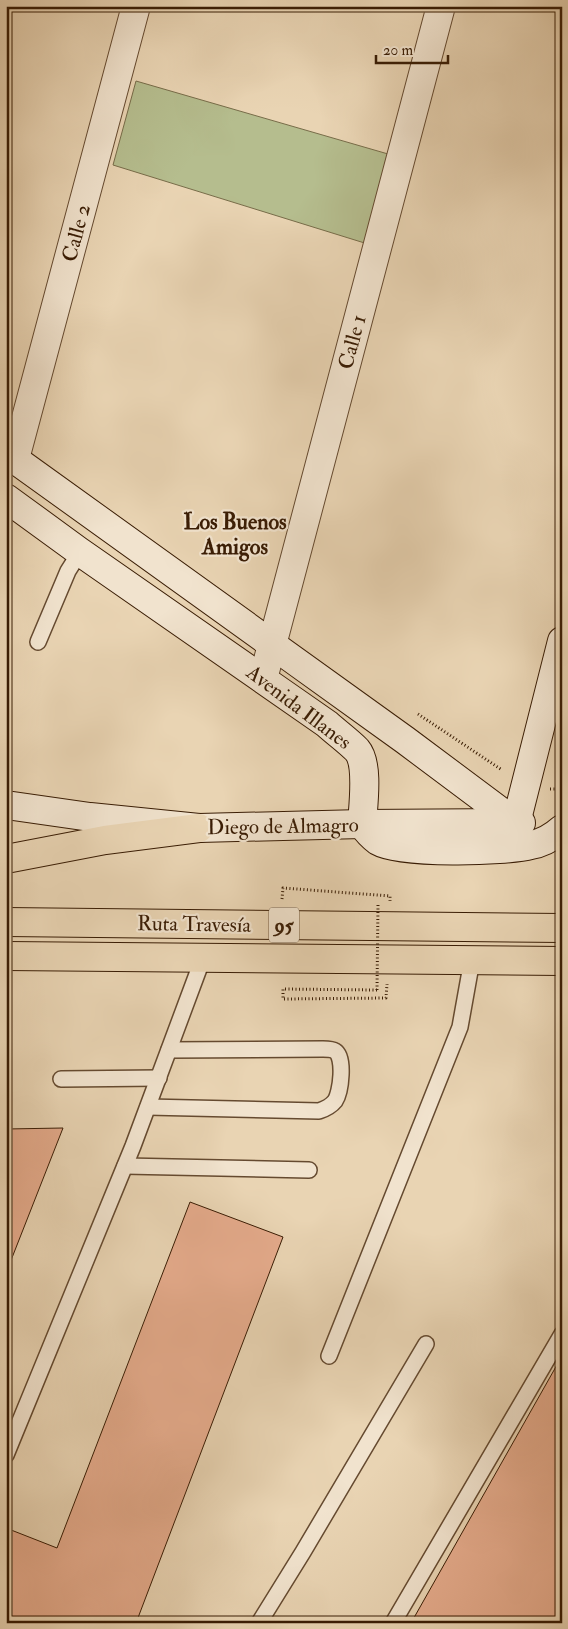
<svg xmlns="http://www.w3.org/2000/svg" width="568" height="1629" viewBox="0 0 568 1629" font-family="'IM FELL Double Pica',serif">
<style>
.green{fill:#b5bd8e;stroke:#776c49}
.building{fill:#e5ab8c;stroke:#391c04}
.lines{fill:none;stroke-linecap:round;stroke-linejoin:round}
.lane-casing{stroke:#654a30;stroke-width:18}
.street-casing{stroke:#654a30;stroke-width:30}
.secondary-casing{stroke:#391c04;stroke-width:30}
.highway-casing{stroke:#391c04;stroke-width:30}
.path{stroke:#391c04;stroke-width:3;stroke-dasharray:1 2.5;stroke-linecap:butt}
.lane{stroke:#f1e3ce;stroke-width:15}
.street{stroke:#f1e3ce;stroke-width:28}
.secondary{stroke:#f1e3ce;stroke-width:28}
.highway{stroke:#e9d4b3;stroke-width:28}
.path-bridge{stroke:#391c04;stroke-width:3;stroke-dasharray:1 2.5;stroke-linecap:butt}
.labels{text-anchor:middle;stroke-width:4.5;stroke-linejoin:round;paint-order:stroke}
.shield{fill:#f1e3ce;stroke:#705841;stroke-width:1}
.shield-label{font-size:20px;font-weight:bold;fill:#391c04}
.street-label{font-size:21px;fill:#391c04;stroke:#f1e3ce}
.neighbourhood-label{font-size:22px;font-weight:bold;fill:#391c04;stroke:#f1e3ce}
</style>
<rect width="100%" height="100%" fill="#e9d4b3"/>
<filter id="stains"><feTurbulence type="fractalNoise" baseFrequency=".004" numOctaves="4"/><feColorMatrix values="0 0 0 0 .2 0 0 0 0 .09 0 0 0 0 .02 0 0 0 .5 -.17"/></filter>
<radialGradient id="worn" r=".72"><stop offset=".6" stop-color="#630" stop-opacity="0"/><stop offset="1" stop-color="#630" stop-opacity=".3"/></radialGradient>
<!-- green -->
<polygon class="green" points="136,81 395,156 371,245 113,165"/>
<!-- building -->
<g class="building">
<polygon points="63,1128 6,1273 6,1129"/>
<polygon points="190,1202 283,1237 136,1623 6,1623 6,1528 57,1548"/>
<polygon points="562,1356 562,1621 561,1623 411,1623"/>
</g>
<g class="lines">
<defs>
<g id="lane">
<polyline points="38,642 68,571 80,552"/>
<polyline points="61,1079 159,1078"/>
<path d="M148,1107l171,4c6,-2 12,-5 16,-10 6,-9 10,-44 0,-50 -3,-2 -9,-2 -12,-2l-154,1"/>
<polyline points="125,1166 309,1170"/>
<polyline points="329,1356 460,1027 472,960"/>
<polyline points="6,1455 133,1146 203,958"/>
<polyline points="259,1623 303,1552 426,1344"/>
<polyline points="393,1623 562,1334"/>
</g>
<g id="street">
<polyline points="15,459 136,6"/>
<polyline points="263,679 441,6"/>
</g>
<g id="secondary">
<polyline points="6,453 405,740 516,823"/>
<path d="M6,498l74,54 247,172c10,9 21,17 30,26 12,14 6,56 5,74 4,6 9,12 16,17 22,13 126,11 153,4 12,-2 22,-8 31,-16"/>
<polyline points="6,805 90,817 199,828 362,824 521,823"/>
<polyline points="516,823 562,641"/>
</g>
<g id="highway">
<polyline points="6,859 105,840 199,828"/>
<polyline points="6,922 562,928"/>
<polyline points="6,956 562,961"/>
</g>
</defs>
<!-- lane casing -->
<use href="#lane" class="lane-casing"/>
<!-- street casing -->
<use href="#street" class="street-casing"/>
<!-- secondary casing -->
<use href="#secondary" class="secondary-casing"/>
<!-- highway casing -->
<use href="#highway" class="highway-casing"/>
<!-- path -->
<g class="path">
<polyline points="418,714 502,770"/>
<polyline points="550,789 562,789"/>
<polyline points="282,899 283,888 390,896 390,901"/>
<polyline points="377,990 283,989 283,999 386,998 387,984"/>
</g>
<!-- lane -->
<use href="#lane" class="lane"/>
<!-- street -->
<use href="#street" class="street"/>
<!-- secondary -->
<use href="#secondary" class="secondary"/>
<!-- highway -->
<use href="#highway" class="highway"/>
<!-- path-bridge -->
<polyline class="path-bridge" points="377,990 378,905"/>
</g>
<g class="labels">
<!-- shield labels -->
<rect class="shield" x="269" y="907.5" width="30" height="35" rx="4"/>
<g class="shield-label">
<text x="284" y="932">95</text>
</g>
<!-- street labels -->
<g class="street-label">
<text transform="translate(76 233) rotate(-75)" y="7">Calle 2</text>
<text transform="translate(352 342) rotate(-75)" y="7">Calle 1</text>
<text transform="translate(299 707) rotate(37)" y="7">Avenida Illanes</text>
<text transform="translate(283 826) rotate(-1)" y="7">Diego de Almagro</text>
<text transform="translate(194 924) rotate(1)" y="7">Ruta Travesía</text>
</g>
<!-- neighbourhood labels -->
<g class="neighbourhood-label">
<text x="235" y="529">Los Buenos<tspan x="235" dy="25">Amigos</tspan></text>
</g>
</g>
<!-- margin -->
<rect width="568" height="1629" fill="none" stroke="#e9d4b3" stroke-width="25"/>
<rect x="8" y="8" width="553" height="1614" fill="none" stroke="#391c04" stroke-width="2.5"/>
<rect x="12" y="12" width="543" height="1604" fill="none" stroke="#391c04"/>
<!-- scale -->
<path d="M376 55v8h72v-8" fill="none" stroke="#391c04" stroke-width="2.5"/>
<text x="383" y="55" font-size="15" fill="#391c04" stroke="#f1e3ce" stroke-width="4" paint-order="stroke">20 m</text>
<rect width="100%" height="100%" filter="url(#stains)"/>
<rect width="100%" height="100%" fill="url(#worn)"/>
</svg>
